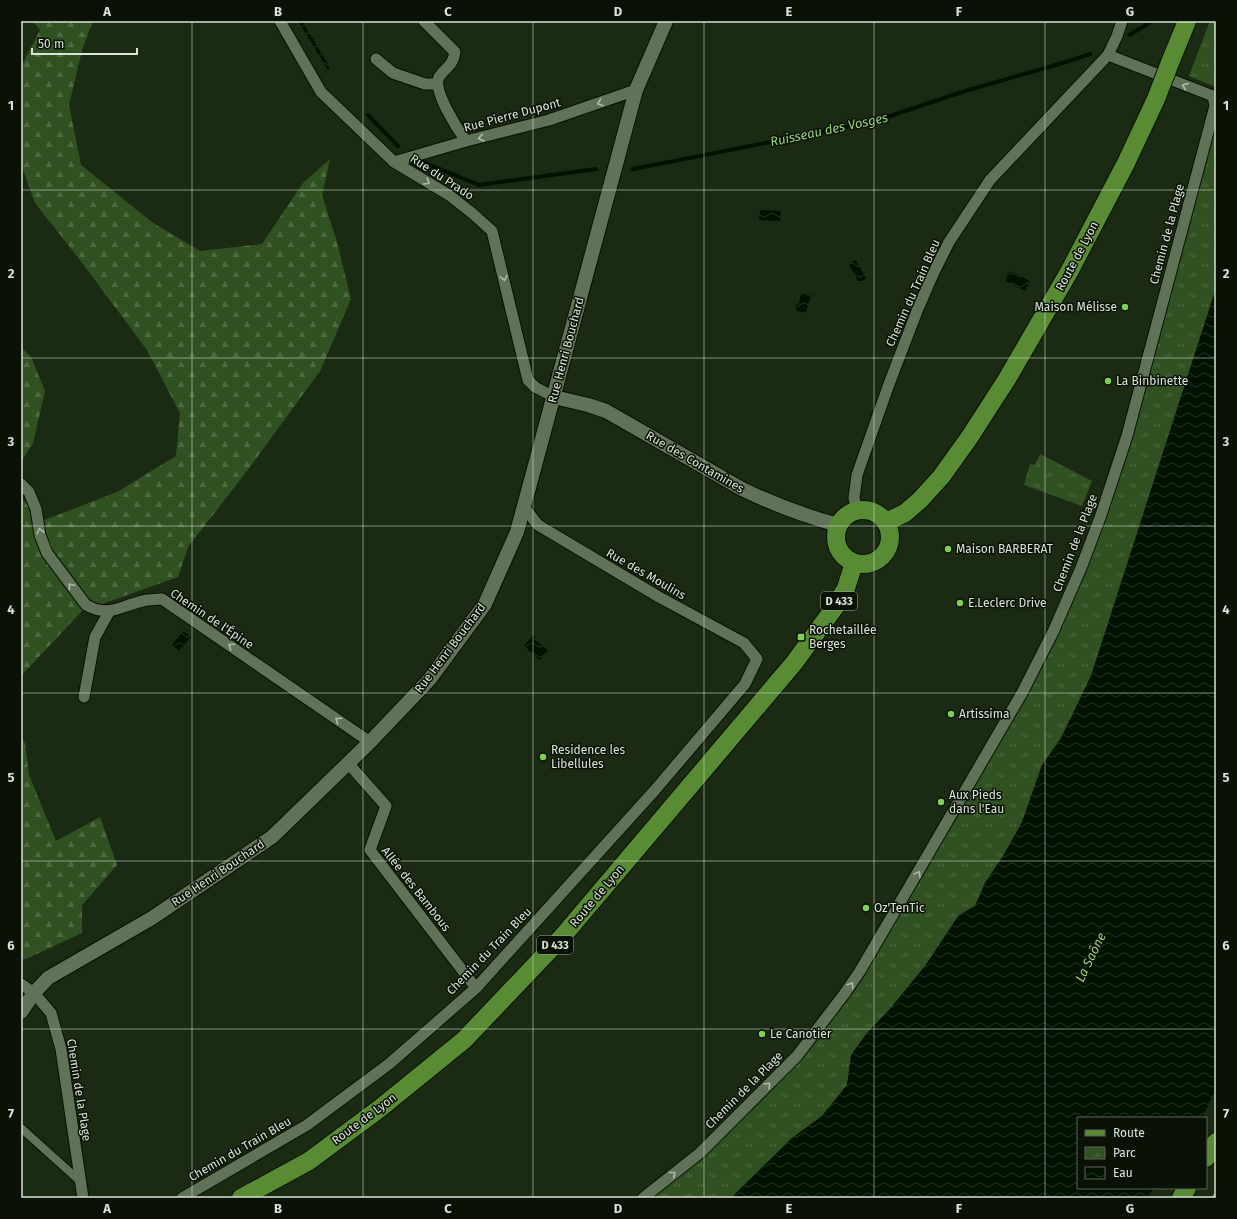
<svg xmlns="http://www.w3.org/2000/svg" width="1237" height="1219" viewBox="0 0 1237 1219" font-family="'Fira Sans',sans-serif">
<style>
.forest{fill:url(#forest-firs)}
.park{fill:url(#park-tufts)}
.water{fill:url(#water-waves)}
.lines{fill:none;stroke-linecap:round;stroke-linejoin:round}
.stream{stroke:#011200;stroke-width:4}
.pedestrian-casing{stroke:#051300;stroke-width:10}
.minor-casing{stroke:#051300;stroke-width:13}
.tertiary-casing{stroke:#051300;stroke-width:16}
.primary-casing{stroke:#051300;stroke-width:20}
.pedestrian{stroke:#607257;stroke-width:8}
.minor{stroke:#607257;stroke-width:11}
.tertiary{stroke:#607257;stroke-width:14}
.primary{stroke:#588b34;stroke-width:18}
.rail{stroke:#7b8875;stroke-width:3;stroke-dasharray:5 5;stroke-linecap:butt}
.primary-bridge-casing{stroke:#051300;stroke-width:20;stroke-linecap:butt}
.primary-bridge{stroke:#588b34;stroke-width:18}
.oneway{stroke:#afbca9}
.grid{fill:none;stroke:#d9e4d5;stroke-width:1;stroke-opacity:0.55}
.poi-dot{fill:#80d051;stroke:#0a1107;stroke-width:1.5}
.labels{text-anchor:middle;stroke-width:3;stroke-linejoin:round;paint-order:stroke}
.shield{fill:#0a1107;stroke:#9ba597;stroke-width:1}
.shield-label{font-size:11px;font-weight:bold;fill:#d9e4d5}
.street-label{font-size:12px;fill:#d9e4d5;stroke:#0a1107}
.poi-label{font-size:12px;fill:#d9e4d5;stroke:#0a1107;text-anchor:start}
.water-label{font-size:13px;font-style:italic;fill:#97d478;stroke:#0a1107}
.neatline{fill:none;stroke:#d9e4d5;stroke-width:1.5}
.grid-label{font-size:13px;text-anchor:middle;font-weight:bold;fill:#d9e4d5}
</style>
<defs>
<pattern id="forest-firs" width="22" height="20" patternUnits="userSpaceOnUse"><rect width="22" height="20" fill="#325122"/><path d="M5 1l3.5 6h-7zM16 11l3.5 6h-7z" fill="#4f6a41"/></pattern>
<pattern id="park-tufts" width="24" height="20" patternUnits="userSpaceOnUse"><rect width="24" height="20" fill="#325122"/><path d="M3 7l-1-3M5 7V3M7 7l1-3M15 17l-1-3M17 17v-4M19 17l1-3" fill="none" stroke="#4f6a41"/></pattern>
<pattern id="water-waves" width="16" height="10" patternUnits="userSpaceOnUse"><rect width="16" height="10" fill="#011200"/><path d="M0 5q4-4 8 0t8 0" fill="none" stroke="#253424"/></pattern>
</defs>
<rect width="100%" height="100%" fill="#1b2b13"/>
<!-- forest -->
<g class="forest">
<polygon points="33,21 93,21 82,50 69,105 81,165 153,223 200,251 262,244 303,183 330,159 322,195 337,242 351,299 320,371 250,467 188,547 178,577 82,611 21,676 21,497 42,521 117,492 176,456 180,413 147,350 80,260 35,203 21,164 21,67 40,30"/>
<polygon points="21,347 31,357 45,391 33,443 21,462"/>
<polygon points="21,737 25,743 29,775 56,841 100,817 117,865 82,905 82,933 26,959 21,959"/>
</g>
<!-- park -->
<g class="park">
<polygon points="1210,21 1216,21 1216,87 1189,76"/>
<polygon points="1216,114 1216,288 1091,676 1061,738 1042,765 1022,822 1003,856 985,883 975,906 959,915 925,966 889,1010 867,1033 852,1055 847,1085 822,1116 792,1138 731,1198 647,1198 753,1106 869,964 936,851 1059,628 1099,533"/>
<polygon points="1040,454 1092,481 1082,506 1024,485 1030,464 1035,465"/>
</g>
<!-- water -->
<g class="water">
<polygon points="298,21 302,21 330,67 328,70"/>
<polygon points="760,210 781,211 780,221 759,220"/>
<polygon points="856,260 866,278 863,281 858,281 849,264"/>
<polygon points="1011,271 1030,281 1025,291 1006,281 1007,274"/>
<polygon points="1216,288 1216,1089 1202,1118 1078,1118 1078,1188 1154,1188 1147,1198 731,1198 792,1138 822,1116 847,1085 851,1055 867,1033 889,1010 925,966 959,915 975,906 985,883 1003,856 1022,822 1042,765 1061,738 1091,676"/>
<polygon points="801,293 811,295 806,313 797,311 795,308 795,305 799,304"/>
<polygon points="183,631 191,637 179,651 172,645"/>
<polygon points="533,635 536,637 534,639 548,650 540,660 524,646"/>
</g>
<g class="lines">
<!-- stream -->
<g class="stream">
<polyline points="1129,35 1153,21"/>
<polyline points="368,115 398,146"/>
<polyline points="423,162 479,185 596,169"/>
<polyline points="633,169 872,122 965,91 1066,62 1090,54"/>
</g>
<defs>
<polyline id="pedestrian" points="21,1128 81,1182"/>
<g id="minor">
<polyline points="280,21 321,92 394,162 449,195 472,213 492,231 528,380 535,387 554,397"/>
<path d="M424,21l31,31c-3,16 -8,13 -16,25 -7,13 19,53 27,64"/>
<polyline points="376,59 393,73 425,84 437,84"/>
<polyline points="394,162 466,141 549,120 636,90"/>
<path d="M21,484l8,8 7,17 4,26 7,18 39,52c24,13 33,1 57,-4 6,-2 12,-1 19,-2l208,143"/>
<polyline points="857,510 854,498 857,475 889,384 917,311 933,274 949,242 990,180 1108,55 1117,36 1122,21"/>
<polyline points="84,697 95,637 109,612"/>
<polyline points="348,763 386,806 370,850 476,988"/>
<polyline points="21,984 34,993 51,1013 61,1049 83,1198"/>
<polyline points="182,1198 307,1125 389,1064 476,988 655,790 745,684 757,659 744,643 659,597 538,525 524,507"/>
<polyline points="643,1198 700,1153 797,1056 845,993 860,971 919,870 1022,693 1053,632 1081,568 1101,515 1127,436 1215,106 1213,96 1108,55"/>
</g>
<g id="tertiary">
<path d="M554,397l34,8 18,6 136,78c31,15 63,27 96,36"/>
<polyline points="21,1012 34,993 48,978 152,918 272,837 370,742 429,680 485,604 517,532 636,90 666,21"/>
</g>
<g id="primary">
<polyline points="1171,60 1187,21"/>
<circle cx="863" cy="537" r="27"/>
<polyline points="886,522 905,513 920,500 941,477 969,438 1007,379 1069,272 1126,163 1156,99"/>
<polyline points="1206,1158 1216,1142"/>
<polyline points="241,1198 309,1161 379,1109 464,1040 562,937 794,663 835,607 846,588 854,563"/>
<polyline points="1181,1198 1187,1188"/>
</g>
</defs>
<!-- pedestrian casing -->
<use href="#pedestrian" class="pedestrian-casing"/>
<!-- minor casing -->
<use href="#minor" class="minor-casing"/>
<!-- tertiary casing -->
<use href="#tertiary" class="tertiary-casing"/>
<!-- primary casing -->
<use href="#primary" class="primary-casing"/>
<!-- pedestrian -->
<use href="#pedestrian" class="pedestrian"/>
<!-- minor -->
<use href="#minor" class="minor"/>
<!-- tertiary -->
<use href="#tertiary" class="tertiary"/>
<!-- primary -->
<use href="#primary" class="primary"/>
<!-- rail -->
<polyline class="rail" points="1213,1198 1216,1194"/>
<defs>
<polyline id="primary-bridge" points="1156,99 1171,60"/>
</defs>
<!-- primary-bridge casing -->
<use href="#primary-bridge" class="primary-bridge-casing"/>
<!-- primary-bridge -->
<use href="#primary-bridge" class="primary-bridge"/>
</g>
<!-- one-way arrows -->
<defs><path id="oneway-chevron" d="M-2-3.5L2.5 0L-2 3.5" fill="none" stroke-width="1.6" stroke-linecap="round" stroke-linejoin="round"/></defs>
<g class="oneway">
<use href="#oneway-chevron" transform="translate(1185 86) rotate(-158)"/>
<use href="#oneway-chevron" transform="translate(600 103) rotate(161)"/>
<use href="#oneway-chevron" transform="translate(481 138) rotate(167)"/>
<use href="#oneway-chevron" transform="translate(427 182) rotate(31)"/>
<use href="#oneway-chevron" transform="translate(504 278) rotate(77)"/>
<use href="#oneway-chevron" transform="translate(40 531) rotate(-102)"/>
<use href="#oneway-chevron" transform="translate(71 586) rotate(-127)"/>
<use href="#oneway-chevron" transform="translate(231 646) rotate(-146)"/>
<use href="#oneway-chevron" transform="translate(338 720) rotate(-146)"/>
<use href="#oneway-chevron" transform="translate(918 874) rotate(-59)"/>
<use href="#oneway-chevron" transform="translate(851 985) rotate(-56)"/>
<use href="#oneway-chevron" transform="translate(768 1085) rotate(-45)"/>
<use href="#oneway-chevron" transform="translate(673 1174) rotate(-38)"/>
</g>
<!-- grid -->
<path class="grid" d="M192,21v1177M363,21v1177M533,21v1177M704,21v1177M874,21v1177M1045,21v1177M21,190h1195M21,358h1195M21,526h1195M21,693h1195M21,861h1195M21,1029h1195"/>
<!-- markers -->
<g class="poi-dot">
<circle cx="1125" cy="307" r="4"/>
<circle cx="1108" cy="381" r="4"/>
<circle cx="948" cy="549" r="4"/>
<circle cx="960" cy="603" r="4"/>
<rect x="797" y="633" width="8" height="8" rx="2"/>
<circle cx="951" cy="714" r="4"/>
<circle cx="543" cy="757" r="4"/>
<circle cx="941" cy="802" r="4"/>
<circle cx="866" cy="908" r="4"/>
<circle cx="762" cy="1034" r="4"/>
</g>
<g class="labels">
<!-- shield labels -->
<g class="shield">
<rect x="821" y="592" width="36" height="18" rx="3"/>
<rect x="537" y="936" width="36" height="18" rx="3"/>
</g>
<g class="shield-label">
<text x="839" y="605">D 433</text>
<text x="555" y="949">D 433</text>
</g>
<!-- street labels -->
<g class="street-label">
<text transform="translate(512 115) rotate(-15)" y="4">Rue Pierre Dupont</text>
<text transform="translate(442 177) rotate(33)" y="4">Rue du Prado</text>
<text transform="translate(1167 234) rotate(-75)" y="4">Chemin de la Plage</text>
<text transform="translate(1077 256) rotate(-62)" y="4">Route de Lyon</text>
<text transform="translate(913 293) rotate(-66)" y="4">Chemin du Train Bleu</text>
<text transform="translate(566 350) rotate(-75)" y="4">Rue Henri Bouchard</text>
<text transform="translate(695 462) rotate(30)" y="4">Rue des Contamines</text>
<text transform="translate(1075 543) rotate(-69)" y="4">Chemin de la Plage</text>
<text transform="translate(646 574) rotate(30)" y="4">Rue des Moulins</text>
<text transform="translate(212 619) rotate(34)" y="4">Chemin de l'Épine</text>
<text transform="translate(450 648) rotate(-53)" y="4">Rue Henri Bouchard</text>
<text transform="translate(218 873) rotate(-34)" y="4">Rue Henri Bouchard</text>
<text transform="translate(416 889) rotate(52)" y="4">Allée des Bambous</text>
<text transform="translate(597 896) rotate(-50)" y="4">Route de Lyon</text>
<text transform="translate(489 951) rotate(-46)" y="4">Chemin du Train Bleu</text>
<text transform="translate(79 1090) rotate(81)" y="4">Chemin de la Plage</text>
<text transform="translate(744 1090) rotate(-45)" y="4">Chemin de la Plage</text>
<text transform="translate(364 1119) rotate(-37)" y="4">Route de Lyon</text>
<text transform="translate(240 1149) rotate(-30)" y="4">Chemin du Train Bleu</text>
</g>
<!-- poi labels -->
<g class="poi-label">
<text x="1117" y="311" text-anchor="end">Maison Mélisse</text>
<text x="1116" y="385">La Binbinette</text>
<text x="956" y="553">Maison BARBERAT</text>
<text x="968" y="607">E.Leclerc Drive</text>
<text x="809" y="634">Rochetaillée<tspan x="809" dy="14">Berges</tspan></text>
<text x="959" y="718">Artissima</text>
<text x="551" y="754">Residence les<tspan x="551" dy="14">Libellules</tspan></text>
<text x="949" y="799">Aux Pieds<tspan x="949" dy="14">dans l'Eau</tspan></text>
<text x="874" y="912">Oz'TenTic</text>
<text x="770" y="1038">Le Canotier</text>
</g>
<!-- water labels -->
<g class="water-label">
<text transform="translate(829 129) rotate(-12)" y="5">Ruisseau des Vosges</text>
<text transform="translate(1090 957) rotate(-64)" y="5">La Saône</text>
</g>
</g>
<!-- border -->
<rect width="1237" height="1219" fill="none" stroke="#0a1107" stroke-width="44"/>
<!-- legend -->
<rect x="1077" y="1117" width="130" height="72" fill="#0a1107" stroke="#5d6559"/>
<rect x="1085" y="1130" width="20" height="6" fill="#588b34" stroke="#5d6559"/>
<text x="1113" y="1137" font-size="12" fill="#d9e4d5">Route</text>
<rect x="1085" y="1147" width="20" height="12" fill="url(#park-tufts)" stroke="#5d6559"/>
<text x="1113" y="1157" font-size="12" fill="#d9e4d5">Parc</text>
<rect x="1085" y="1167" width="20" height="12" fill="url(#water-waves)" stroke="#5d6559"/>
<text x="1113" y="1177" font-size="12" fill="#d9e4d5">Eau</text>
<!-- scale -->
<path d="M32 48v6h105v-6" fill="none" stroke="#d9e4d5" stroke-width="2"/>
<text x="38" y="48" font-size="12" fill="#d9e4d5" stroke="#0a1107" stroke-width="3" paint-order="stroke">50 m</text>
<rect x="22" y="22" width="1193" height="1175" class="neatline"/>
<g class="grid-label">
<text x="107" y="16">A</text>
<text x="278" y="16">B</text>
<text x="448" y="16">C</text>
<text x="618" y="16">D</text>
<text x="789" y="16">E</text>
<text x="959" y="16">F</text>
<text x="1130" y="16">G</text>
<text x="11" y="110">1</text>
<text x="1226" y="110">1</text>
<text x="11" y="278">2</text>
<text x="1226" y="278">2</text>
<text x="11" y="446">3</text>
<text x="1226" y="446">3</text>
<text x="11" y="614">4</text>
<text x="1226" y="614">4</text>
<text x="11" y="782">5</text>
<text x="1226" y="782">5</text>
<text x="11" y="950">6</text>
<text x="1226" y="950">6</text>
<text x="11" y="1118">7</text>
<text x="1226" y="1118">7</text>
<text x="107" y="1213">A</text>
<text x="278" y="1213">B</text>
<text x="448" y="1213">C</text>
<text x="618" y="1213">D</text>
<text x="789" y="1213">E</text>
<text x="959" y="1213">F</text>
<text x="1130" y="1213">G</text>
</g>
</svg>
